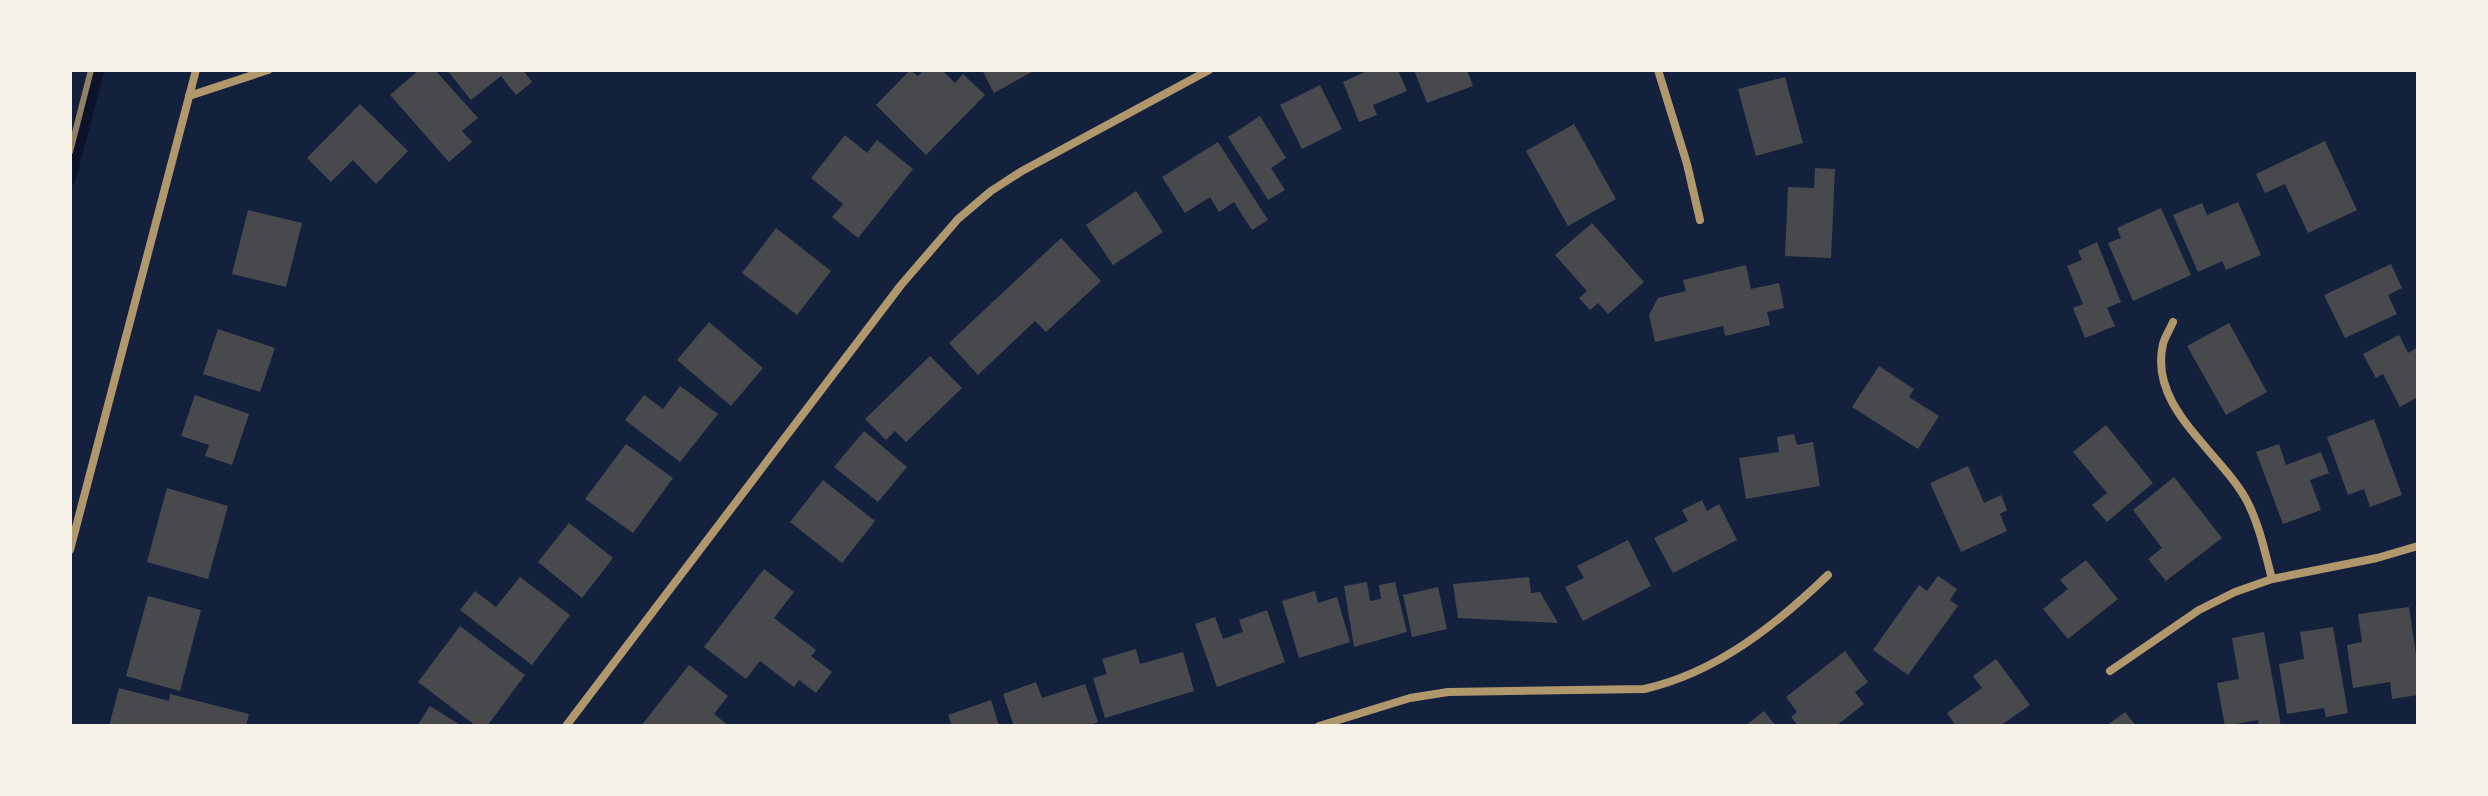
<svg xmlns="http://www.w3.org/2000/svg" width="2488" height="796" viewBox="0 0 2488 796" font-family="'Work Sans',sans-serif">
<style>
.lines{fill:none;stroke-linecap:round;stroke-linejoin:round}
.stream{stroke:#0b132b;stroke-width:11}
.building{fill:#48494c}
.minor{stroke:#b1986c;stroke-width:8}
.rail{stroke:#918062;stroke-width:6}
</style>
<rect width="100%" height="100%" fill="#14213d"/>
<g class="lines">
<!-- stream -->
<polyline class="stream" points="70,180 99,70"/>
</g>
<!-- building -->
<g class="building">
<polygon points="419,70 435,70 478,118 462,131 472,142 449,162 390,95"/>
<polygon points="447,70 523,70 532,82 516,95 501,76 471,100"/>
<polygon points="910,70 918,76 924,70 942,70 955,83 963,74 985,95 926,155 876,105"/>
<polygon points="982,70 1035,70 994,93"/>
<polygon points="1369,70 1398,70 1407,91 1373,105 1377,115 1359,122 1343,82"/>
<polygon points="1414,70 1467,70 1473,86 1427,103"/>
<polygon points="1785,77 1803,143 1756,156 1738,89"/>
<polygon points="1320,85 1342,129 1302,149 1280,105"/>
<polygon points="360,104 408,151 376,184 353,160 331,182 307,158"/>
<polygon points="1260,116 1286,158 1271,168 1285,190 1268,200 1228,137"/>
<polygon points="1574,124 1616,199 1568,226 1526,151"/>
<polygon points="845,135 867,153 877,140 913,169 858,238 832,217 843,204 811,178"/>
<polygon points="2325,141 2357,210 2308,233 2285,184 2265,193 2256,174"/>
<polygon points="1218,142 1268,220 1252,230 1234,202 1219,212 1210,197 1185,213 1162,177"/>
<polygon points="1815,168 1835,169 1831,258 1785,256 1788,187 1814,188"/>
<polygon points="1136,191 1163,232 1113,265 1086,225"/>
<polygon points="2238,202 2261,255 2226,270 2222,261 2198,272 2173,215 2202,203 2207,215"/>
<polygon points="2161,208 2191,275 2133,301 2108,243 2121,238 2117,228"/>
<polygon points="248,210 302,223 286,287 232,274"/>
<polygon points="1592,223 1644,282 1608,314 1598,303 1590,310 1579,298 1587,291 1555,255"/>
<polygon points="776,228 831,271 797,315 742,273"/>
<polygon points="1061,238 1101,281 1046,332 1035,321 978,375 949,343"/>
<polygon points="2097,242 2121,302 2107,308 2115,326 2085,338 2073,308 2083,304 2067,266 2082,260 2078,251"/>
<polygon points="2391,264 2402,288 2388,295 2397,314 2345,338 2324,295"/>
<polygon points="1746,265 1751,289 1779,283 1784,308 1767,312 1770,325 1725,336 1723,326 1655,342 1649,315 1658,298 1686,291 1683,280"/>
<polygon points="709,322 763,368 731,406 677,360"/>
<polygon points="2229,323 2267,392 2226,415 2187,346"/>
<polygon points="218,329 275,348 260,392 203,374"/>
<polygon points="2399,335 2408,353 2418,347 2418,397 2400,407 2383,374 2376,378 2363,354"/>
<polygon points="930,356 962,388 906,442 895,431 886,440 865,419"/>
<polygon points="1879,366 1914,389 1909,397 1939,416 1918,449 1852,407"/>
<polygon points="680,386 718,414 680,462 625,420 644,395 663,409"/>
<polygon points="195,395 249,414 232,465 205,456 209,445 181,436"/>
<polygon points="2374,419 2402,495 2370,507 2364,489 2348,495 2327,437"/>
<polygon points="2106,425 2153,483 2107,522 2092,505 2107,493 2073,452"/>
<polygon points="864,431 907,467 878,502 834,467"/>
<polygon points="1794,434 1797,445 1813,442 1820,486 1746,499 1739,458 1779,452 1777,437"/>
<polygon points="626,444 673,478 633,533 585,499"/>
<polygon points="2279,444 2286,465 2321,452 2329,473 2310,480 2321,510 2283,524 2256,452"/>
<polygon points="1968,466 1984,503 2001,495 2007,510 2000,514 2007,531 1961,552 1930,483"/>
<polygon points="2174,477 2222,538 2166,581 2148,559 2162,548 2133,510"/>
<polygon points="823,480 875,521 842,563 790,522"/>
<polygon points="167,488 228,506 208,579 147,562"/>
<polygon points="1702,500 1707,511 1719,504 1737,540 1673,573 1654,538 1688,521 1682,510"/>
<polygon points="569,523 613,558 582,598 538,562"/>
<polygon points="1628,540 1651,586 1583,621 1565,587 1584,578 1577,566"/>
<polygon points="2086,560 2118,599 2068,639 2043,609 2068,589 2060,580"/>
<polygon points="764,569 794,592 774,618 816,650 811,656 832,672 816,693 799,680 794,687 760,661 746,679 704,647"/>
<polygon points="1938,576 1957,589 1950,600 1958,606 1908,675 1873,650 1919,585 1927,591"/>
<polygon points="520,577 570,615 532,665 460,610 475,591 496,607"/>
<polygon points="1529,577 1531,593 1540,592 1558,623 1458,618 1453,584"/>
<polygon points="1367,582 1370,601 1381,599 1379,585 1395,582 1407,632 1354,647 1344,586"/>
<polygon points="1438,587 1447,629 1412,637 1403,595"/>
<polygon points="1315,591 1318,603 1337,597 1350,642 1299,658 1282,601"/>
<polygon points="148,596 201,610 180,691 126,676"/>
<polygon points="2409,607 2418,668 2418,695 2392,699 2390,682 2353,688 2347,645 2362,642 2358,614"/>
<polygon points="1267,610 1285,662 1217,687 1195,624 1215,617 1223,639 1243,632 1239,620"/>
<polygon points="460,626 525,675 487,726 476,726 418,682"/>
<polygon points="2333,627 2348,713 2326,717 2324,708 2287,714 2279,664 2304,659 2300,632"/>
<polygon points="2264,632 2281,726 2259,726 2258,720 2225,726 2217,683 2239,679 2232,638"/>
<polygon points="1136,649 1140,664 1183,652 1194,691 1105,718 1093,678 1107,674 1102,659"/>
<polygon points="1845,651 1868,682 1855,692 1864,704 1836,726 1798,726 1791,717 1797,712 1786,697"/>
<polygon points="1996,659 2030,705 2000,726 1956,726 1947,713 1982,688 1973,676"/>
<polygon points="689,665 728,696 714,714 729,726 641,726"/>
<polygon points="1036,682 1042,698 1085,684 1098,722 1087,726 1014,726 1003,694"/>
<polygon points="119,688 169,701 170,694 249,714 246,726 109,726"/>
<polygon points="991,700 999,726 952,726 948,715"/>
<polygon points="430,706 462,726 417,726"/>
<polygon points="1764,711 1776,726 1745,726"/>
<polygon points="2125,712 2136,726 2106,726"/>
</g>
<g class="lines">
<!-- minor -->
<g class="minor">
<polyline points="1658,70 1687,164 1700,220"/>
<polyline points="189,96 268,70"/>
<path d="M2173,322c-3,7 -8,15 -10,22 -15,65 59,108 85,159 12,24 17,50 24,76"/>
<polyline points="70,550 196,70"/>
<polyline points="2110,671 2199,610 2235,592 2272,579 2377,558 2418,546"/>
<polyline points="566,726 901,285 958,219 991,191 1022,171 1209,70"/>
<path d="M1319,726l91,-28 38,-6 196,-3c72,-16 132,-64 184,-114"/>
</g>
<!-- rail -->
<polyline class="rail" points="70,152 91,70"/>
</g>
<!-- border -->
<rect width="2488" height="796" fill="none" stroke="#f6f1e7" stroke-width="144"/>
</svg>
